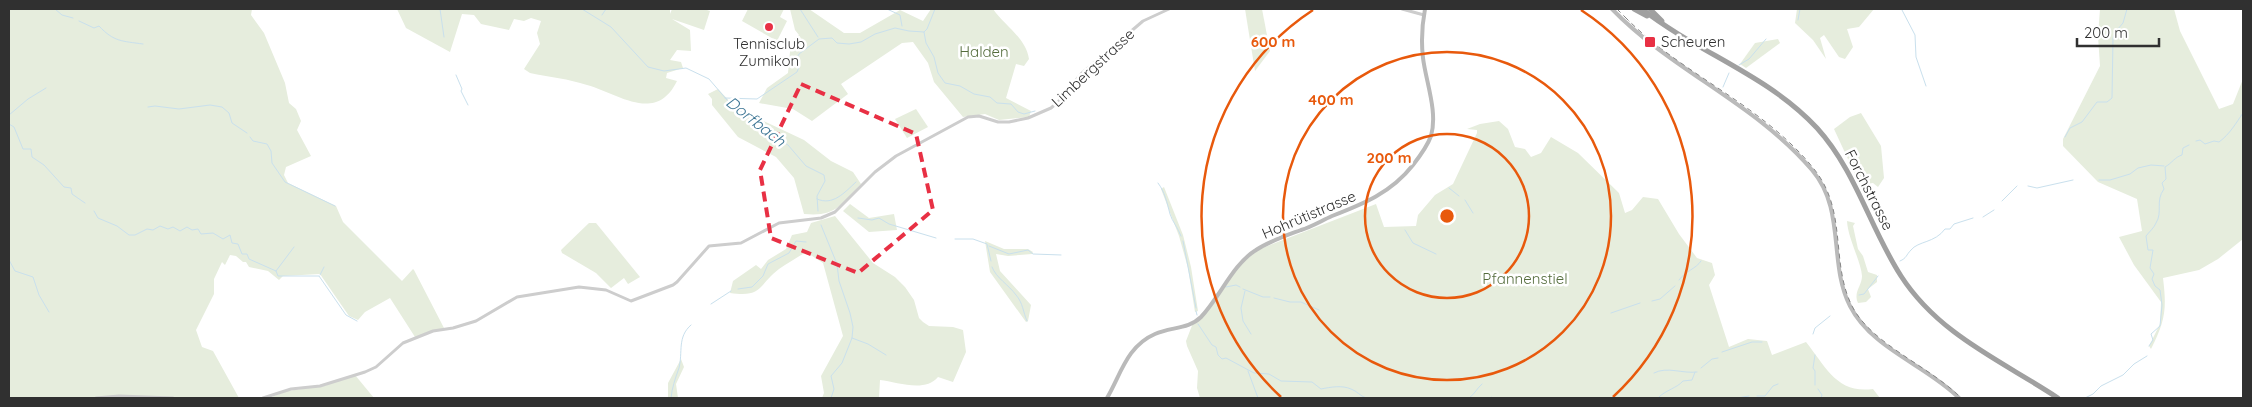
<svg xmlns="http://www.w3.org/2000/svg" width="2252" height="407" viewBox="0 0 2252 407" font-family="Quicksand,sans-serif">
<style>
.green{fill:#e6eddd}
.lines{fill:none;stroke-linecap:round;stroke-linejoin:round}
.stream{stroke:#c9e0ed;stroke-width:1}
.tertiary{stroke:#cdcdcd;stroke-width:3}
.secondary{stroke:#bababa;stroke-width:4}
.trunk{stroke:#a0a0a0;stroke-width:5}
.rail{stroke:#858585;stroke-width:1;stroke-dasharray:5 4;stroke-linecap:butt}
.marked{fill:none;stroke:#e83044;stroke-width:4;stroke-dasharray:10 6;stroke-linejoin:round}
.ring{fill:none;stroke:#e8590c;stroke-width:2.5}
.poi-dot{fill:#e83044;stroke:#fff;stroke-width:2}
.labels{text-anchor:middle;stroke-width:5;stroke-linejoin:round;paint-order:stroke}
.poi-label{font-size:15px;fill:#303030;stroke:#fff;text-anchor:start}
.park-label{font-size:15px;fill:#546c3c;stroke:#fff}
.street-label{font-size:15px;fill:#303030;stroke:#fff}
.water-label{font-size:16px;font-style:italic;fill:#3c7594;stroke:#fff}
.centre{fill:#e8590c;stroke:#fff;stroke-width:2.5}
.ring-label{font-size:15px;text-anchor:middle;font-weight:bold;fill:#e8590c;stroke:#fff;stroke-width:5;stroke-linejoin:round;paint-order:stroke}
</style>
<rect width="100%" height="100%" fill="#fff"/>
<!-- green -->
<g class="green">
<polygon points="9,9 252,9 251,15 264,33 285,83 289,103 296,109 301,121 297,130 311,156 286,167 284,175 288,183 336,206 343,222 402,281 413,269 414,270 444,328 415,337 390,298 365,312 358,320 349,316 320,274 283,276 279,280 268,271 249,267 246,262 243,262 236,256 230,255 225,265 222,262 214,279 214,294 196,330 202,347 213,351 239,398 9,398"/>
<path d="M397,9h273v5l2,-5h32l6,2 -6,19 -32,-11 18,11 1,21 -14,-1 -7,10 11,2 2,6 -16,5 -1,5 11,3c-21,43 -58,13 -90,4 -18,-6 -38,-8 -57,-12l-6,-4 16,-25 -3,-11 4,-12 -10,-3 -7,3 -10,-2 -5,11 -28,-6 -7,-9 -12,-1 -12,38 -44,-24z"/>
<polygon points="748,9 784,9 780,17 787,21 777,41 742,21"/>
<path d="M790,9h19l35,24h16l40,-23 23,11 8,-12h62c12,17 33,29 36,50l-5,7 -8,-2 -10,34 25,13 -2,6 -30,3 -14,-6 -22,3 -29,-35 -6,-19 -15,-21 -11,1 -61,41 7,10 -36,27 -19,-12 -34,-6 8,-15 21,-15 3,-32 8,-6 -4,-5z"/>
<polygon points="1245,9 1262,9 1270,51 1255,71"/>
<polygon points="1797,9 1874,9 1859,27 1847,29 1853,47 1845,59 1839,57 1824,35 1820,38 1826,59 1813,40 1795,23"/>
<path d="M2100,9h74l6,22 39,78 14,-5 10,-25v160l-25,20 -19,11 -36,8c4,32 2,43 -12,71l-2,-3 11,-22 1,-22 -27,-37 -15,-28 23,-6 -5,-32 -39,-17 -35,-36v-7l37,-73 -2,-30z"/>
<polygon points="1778,39 1780,43 1746,68 1740,64 1755,43"/>
<path d="M718,89l18,19 68,32 27,21 22,11 8,12c-21,22 -26,33 -57,30l-10,-36 -18,-21 -38,-20 -26,-32v-6l-4,-5z"/>
<polygon points="916,109 928,127 907,138 895,119"/>
<polygon points="1861,113 1881,146 1884,178 1878,187 1873,183 1860,185 1834,129 1850,117"/>
<path d="M1499,121l9,8 7,18 10,2 6,8 10,-4 10,-16 27,16 41,40 6,20 7,-3 11,-13 15,2 21,35 18,24 15,5 3,12 -6,10 20,62 19,-8 19,2 5,14 34,-13c20,25 31,52 67,47l7,9h-680l-3,-10 1,-17 -11,-25 -1,-5 7,-18 11,-9 36,-50 20,-15 116,-45 8,23 32,-1 2,-11 17,-20 18,-11 24,-51v-3l-10,-1 13,-5z"/>
<polygon points="1164,187 1183,235 1191,267 1198,311 1195,312 1188,268 1179,236 1161,189"/>
<polygon points="850,204 869,218 894,214 897,230 869,232 843,211"/>
<path d="M835,216l38,47 22,14 10,10 9,13 5,18 4,4 6,4 24,1 10,3 3,22 -13,30 -15,-5c-13,16 -41,5 -58,3l-1,18h-57l2,-5 -3,-17 22,-40 -20,-73 -17,-11c-8,5 -18,11 -27,17 -21,16 -16,29 -49,24l3,-12 23,-16 5,4 7,-9 18,-11 6,-14 15,-3 4,-9z"/>
<path d="M1847,221l8,2 -2,3 5,23 5,7 5,16 9,3v7l-9,7 3,8 -5,5 -8,1c-5,-11 4,-17 4,-27 -1,-15 -14,-37 -15,-55z"/>
<polygon points="589,223 596,223 640,277 628,284 624,278 611,288 596,273 562,253 561,250"/>
<polygon points="985,241 1004,249 1028,249 1033,252 1032,254 1008,256 996,254 1000,271 1031,305 1028,321 1026,322 990,272"/>
<polygon points="681,359 684,367 676,384 678,398 668,398 668,383"/>
<polygon points="355,375 374,398 269,398 287,391 324,386"/>
</g>
<g class="lines">
<!-- stream -->
<g class="stream">
<polyline points="55,9 62,15 73,18"/>
<polyline points="440,9 444,37"/>
<polyline points="582,9 611,27 648,67 664,71 686,68 709,79 733,107 761,123 771,135 788,145 806,166 824,175 825,181 817,196 818,211"/>
<polyline points="800,9 818,37"/>
<polyline points="887,9 900,15 902,26"/>
<polyline points="1902,10 1915,35 1916,57 1926,86"/>
<polyline points="602,15 606,9"/>
<polyline points="1798,20 1800,9"/>
<path d="M79,21l15,7 5,-2c15,16 23,15 44,18"/>
<polyline points="924,32 927,29 935,9"/>
<polyline points="1739,65 1749,59 1766,39"/>
<polyline points="456,75 462,89 461,91 468,105"/>
<polyline points="1723,87 1729,73"/>
<polyline points="725,98 757,99 797,72 799,67 796,60 799,54 819,39 832,38 837,43 849,44 861,42 875,34 895,28 909,31 924,32 926,43 934,57 938,73 945,83 960,86 974,94 990,97 997,103 1011,104 1018,112 1024,114 1035,111"/>
<polyline points="148,107 155,106 179,109 210,105 222,107 229,113 232,123 247,133"/>
<polyline points="9,115 28,99 46,88"/>
<polyline points="9,124 14,127 23,149 31,149 32,157 44,165 64,187 71,188 72,194 85,203"/>
<polyline points="250,137 253,141 267,144 271,151 272,163 285,182 335,206"/>
<polyline points="2065,137 2070,128 2082,122 2097,102 2107,102 2112,98 2113,38 2117,30 2123,23 2127,9"/>
<path d="M2196,141l4,-1 5,4 9,-3 5,1c11,-8 17,-19 24,-29"/>
<polyline points="2099,180 2110,180 2130,174 2138,168 2151,165 2164,166"/>
<path d="M1158,183c7,9 9,20 12,31 2,7 8,14 11,22"/>
<polyline points="2028,186 2037,188 2073,180"/>
<polyline points="1449,188 1459,196"/>
<path d="M817,199c16,7 27,-6 39,-17"/>
<polyline points="1465,200 1473,213"/>
<polyline points="2002,201 2017,186"/>
<polyline points="94,211 98,218 117,226 129,235 135,235 147,229 153,230 160,226 168,229 173,227 180,231 187,227 192,230 198,229 201,234 213,233 223,239 230,235 232,243 238,244 242,254 247,254 249,259 276,271 278,276 319,276 346,315 357,321"/>
<polyline points="1983,217 1994,210"/>
<polyline points="858,218 872,220 879,218 889,224 936,238"/>
<polyline points="821,225 837,264 839,281 850,313 853,327 852,338 842,363 831,376 834,389 831,398"/>
<polyline points="1405,230 1413,243 1436,254"/>
<polyline points="955,239 973,239 987,244 991,261"/>
<polyline points="1183,241 1196,308"/>
<polyline points="989,246 1009,254 1028,250 1033,254 1061,255"/>
<polyline points="9,260 15,271 33,277 39,295 49,312"/>
<path d="M1900,261c7,-3 6,-6 11,-11 7,-9 24,-7 34,-21h5l4,-5 19,-6"/>
<path d="M992,267c4,11 17,18 24,28 7,8 7,17 11,26"/>
<polyline points="276,271 294,247"/>
<polyline points="320,275 324,267"/>
<path d="M1679,280c6,-9 17,-11 22,-19"/>
<polyline points="1226,287 1236,285 1240,287"/>
<polyline points="738,289 752,287 763,276 768,264 789,253 796,241 806,242"/>
<polyline points="1243,289 1263,297 1270,297"/>
<polyline points="1245,291 1241,308 1243,321 1251,334"/>
<polyline points="1859,295 1864,294 1878,276"/>
<polyline points="1274,298 1290,302 1301,302 1319,310"/>
<polyline points="1652,301 1660,299 1675,286"/>
<polyline points="711,304 731,291"/>
<polyline points="1196,311 1197,315"/>
<polyline points="1611,313 1640,303"/>
<path d="M1198,324l14,21 4,2 2,8 4,4 4,-1 28,15 15,1 12,7 31,1 9,7c10,-2 21,-4 30,0 6,2 9,7 15,9"/>
<polyline points="1813,334 1815,328 1830,316"/>
<polyline points="852,338 868,344 886,355"/>
<path d="M2149,346l4,-6 -2,-6 9,-8 2,-21 -2,-15 -5,-4 -3,-7 2,-5 -4,-6 3,-18h-5l-2,-14c3,-4 8,-8 10,-13 7,-11 -1,-22 8,-34l-2,-6 4,-4 -1,-12c7,-4 10,-10 17,-12l1,-7 6,-3"/>
<polyline points="1722,352 1752,342 1762,342"/>
<polyline points="1701,368 1712,359 1718,358"/>
<polyline points="1248,371 1258,398"/>
<path d="M1654,373c13,-7 29,1 43,-1"/>
<polyline points="1815,385 1815,371 1813,368 1815,355"/>
<polyline points="1818,389 1822,395 1821,398"/>
<polyline points="1757,396 1765,396 1773,386 1778,384"/>
<path d="M1659,397c7,-7 18,-9 24,-16l9,-1 3,-8"/>
<path d="M671,398c1,-10 4,-19 8,-30 4,-16 -2,-31 12,-43"/>
<path d="M1469,398c6,-4 8,-10 13,-14"/>
<polyline points="1490,398 1491,397"/>
<polyline points="1737,398 1749,396"/>
<polyline points="2085,398 2093,394 2101,386 2123,375 2134,364 2147,356"/>
</g>
<!-- tertiary -->
<g class="tertiary">
<polyline points="1402,9 1424,15"/>
<polyline points="96,398 119,396 173,398"/>
<polyline points="263,398 291,389 320,386 365,372 376,367 403,343 433,331 453,328 476,321 517,297 579,287 606,290 631,301 673,285 677,282 709,246 741,243 779,223 821,218 835,212 875,172 896,156 968,117 979,116 998,122 1009,122 1028,118 1051,108 1058,102 1081,74 1143,21 1169,9"/>
</g>
<!-- secondary -->
<g class="secondary">
<path d="M1612,9c60,62 143,94 200,161 34,40 16,93 38,136 22,43 76,59 109,92"/>
<path d="M1107,398c14,-24 20,-52 48,-64 16,-7 34,-5 46,-17 19,-20 32,-53 55,-67 14,-9 29,-14 45,-20 10,-3 20,-9 31,-14 31,-12 59,-23 81,-51 7,-9 14,-18 18,-29 7,-24 -5,-54 -8,-78 -2,-17 -1,-33 2,-49"/>
</g>
<!-- trunk -->
<g class="trunk">
<polyline points="1634,9 1647,16"/>
<path d="M1642,9c56,44 126,66 175,119 39,43 53,100 84,148 38,59 101,85 157,122"/>
<polyline points="1650,9 1662,21"/>
</g>
<!-- rail -->
<g class="rail">
<polyline points="1617,9 1630,22"/>
<path d="M1625,17c57,58 137,87 189,152 34,42 16,93 38,137 19,38 79,61 109,92"/>
</g>
</g>
<!-- marked area -->
<path class="marked" d="M801,84l115,50 17,76 -75,63 -87,-35 -11,-68z"/>
<!-- distance rings -->
<g class="ring">
<circle cx="1447" cy="216" r="82"/>
<circle cx="1447" cy="216" r="164"/>
<path d="M1281 397A246 246 0 0 1 1313 10M1581 10A246 246 0 0 1 1613 397"/>
</g>
<!-- markers -->
<g class="poi-dot">
<circle cx="769" cy="27" r="5"/>
<rect x="1644" y="36" width="12" height="12" rx="2.5"/>
</g>
<g class="labels">
<!-- poi labels -->
<g class="poi-label">
<text x="1661" y="47">Scheuren</text>
<text x="769" y="49" text-anchor="middle">Tennisclub<tspan x="769" dy="17">Zumikon</tspan></text>
</g>
<!-- park labels -->
<g class="park-label">
<text x="984" y="57">Halden</text>
<text x="1525" y="284">Pfannenstiel</text>
</g>
<!-- street labels -->
<g class="street-label">
<text transform="translate(1093 68) rotate(-43)" y="5">Limbergstrasse</text>
<text transform="translate(1869 190) rotate(63)" y="5">Forchstrasse</text>
<text transform="translate(1309 215) rotate(-23)" y="5">Hohrütistrasse</text>
</g>
<!-- water labels -->
<g class="water-label">
<text transform="translate(756 121) rotate(38)" y="6">Dorfbach</text>
</g>
</g>
<circle cx="1447" cy="216" r="8" class="centre"/>
<g class="ring-label">
<text x="1273" y="47">600 m</text>
<text x="1331" y="105">400 m</text>
<text x="1389" y="163">200 m</text>
</g>
<!-- border -->
<rect width="2252" height="407" fill="none" stroke="#303030" stroke-width="20"/>
<!-- scale -->
<path d="M2077 38v8h82v-8" fill="none" stroke="#303030" stroke-width="2.5"/>
<text x="2084" y="38" font-size="15" fill="#303030" stroke="#ffffff" stroke-width="4" paint-order="stroke">200 m</text>
</svg>
